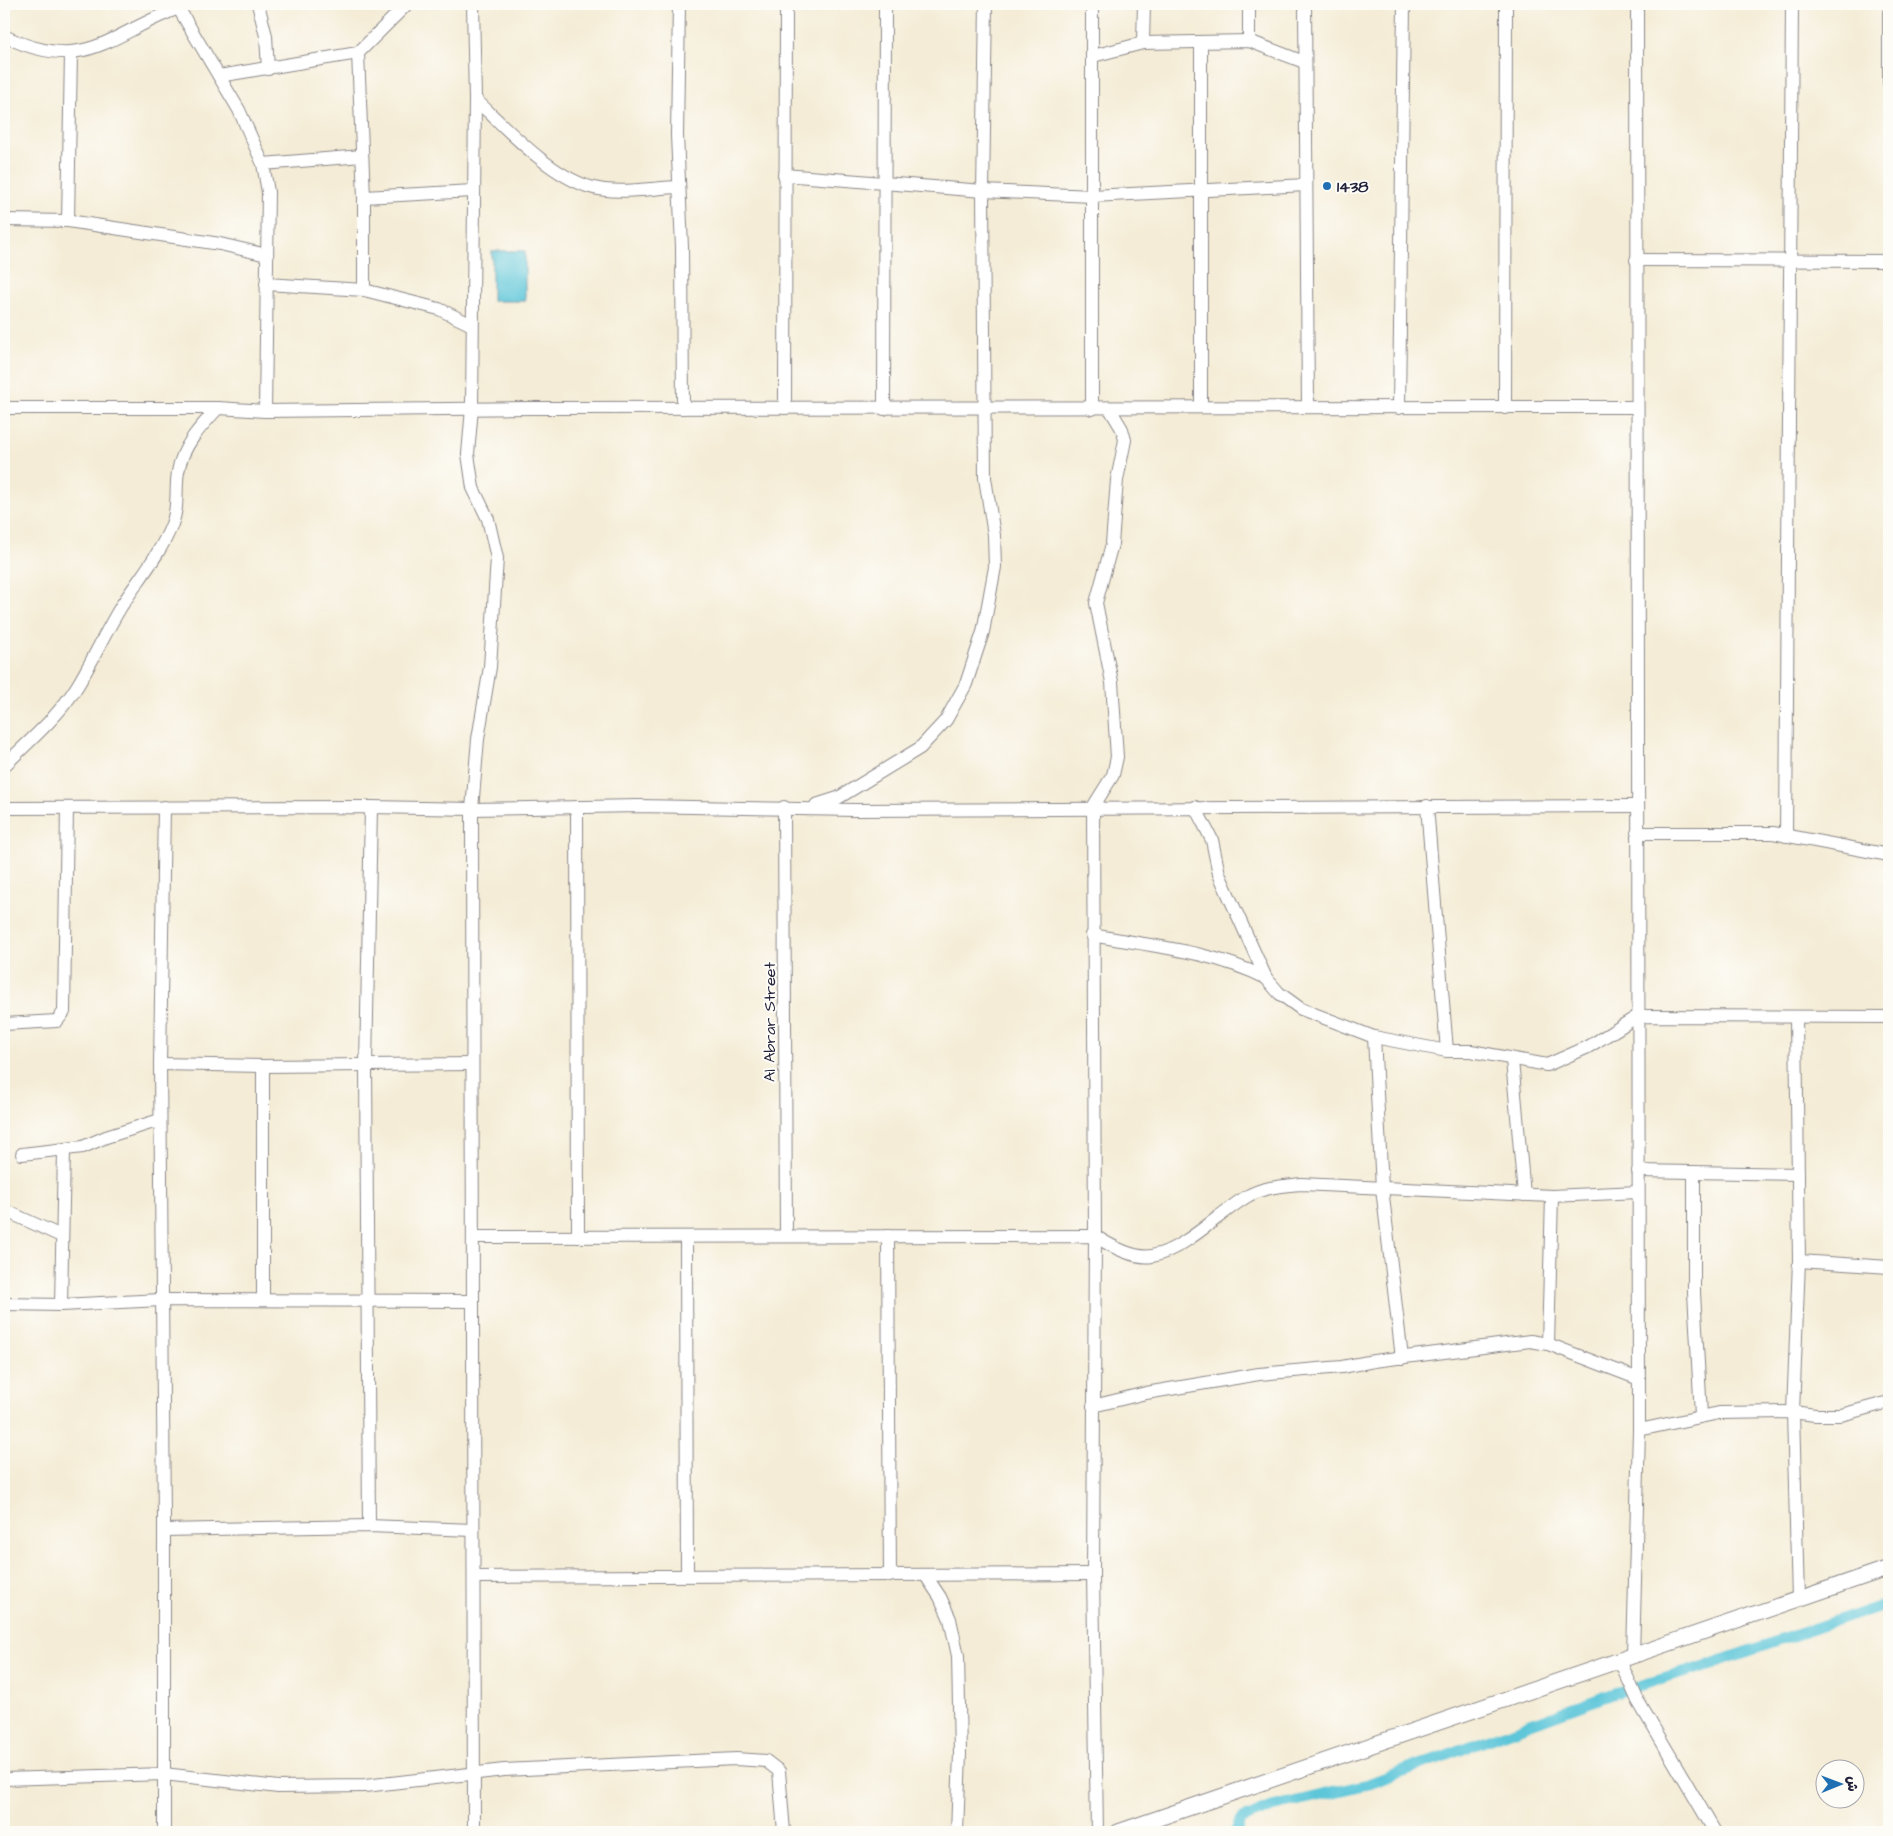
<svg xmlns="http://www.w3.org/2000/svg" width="1893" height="1836" viewBox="0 0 1893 1836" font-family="'Architects Daughter','Playpen Sans Arabic',sans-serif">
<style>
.water{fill:#5dc6d9;stroke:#40748a}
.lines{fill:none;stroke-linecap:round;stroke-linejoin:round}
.canal{stroke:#5dc6d9;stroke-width:11}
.minor-casing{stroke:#8b8788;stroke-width:14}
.tertiary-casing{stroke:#8b8788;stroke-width:17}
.minor{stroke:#fff;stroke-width:12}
.tertiary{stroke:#fff;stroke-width:15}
.poi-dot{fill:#1f6fb2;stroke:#fdfcf7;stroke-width:2}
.labels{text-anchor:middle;stroke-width:4;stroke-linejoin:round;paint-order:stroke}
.poi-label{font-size:16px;font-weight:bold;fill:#22223b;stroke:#fdfcf7;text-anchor:start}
.street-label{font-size:16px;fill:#22223b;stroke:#fdfcf7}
</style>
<rect width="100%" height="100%" fill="#fdfcf7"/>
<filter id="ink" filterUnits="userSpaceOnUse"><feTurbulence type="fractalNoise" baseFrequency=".02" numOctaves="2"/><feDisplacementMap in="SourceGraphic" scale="10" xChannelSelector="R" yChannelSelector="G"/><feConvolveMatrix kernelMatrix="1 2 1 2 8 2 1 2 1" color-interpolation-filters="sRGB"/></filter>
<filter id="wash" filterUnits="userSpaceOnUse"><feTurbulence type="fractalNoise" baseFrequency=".0096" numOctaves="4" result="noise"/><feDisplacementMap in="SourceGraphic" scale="20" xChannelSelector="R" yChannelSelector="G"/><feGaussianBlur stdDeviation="1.12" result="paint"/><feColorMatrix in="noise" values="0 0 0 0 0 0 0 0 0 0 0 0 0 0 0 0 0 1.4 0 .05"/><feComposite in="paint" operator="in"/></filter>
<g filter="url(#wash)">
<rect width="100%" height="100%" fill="#f4ecd6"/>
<!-- water -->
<rect class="water" x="492" y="251" width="33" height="50"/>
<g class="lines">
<!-- canal -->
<polyline class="canal" points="1236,1832 1240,1820 1272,1807 1368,1784 1615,1693 1690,1671 1889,1603"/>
</g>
</g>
<g filter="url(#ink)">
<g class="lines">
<defs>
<g id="minor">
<polyline points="176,4 239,110 263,164 268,192 265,411"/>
<polyline points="258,4 266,36 268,69"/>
<polyline points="473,4 475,99 472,408 468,454 473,488 488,519 497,558 490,667 478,739 472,809 474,1832"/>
<polyline points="679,4 677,135 682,247 683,408"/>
<polyline points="1305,4 1308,406"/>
<polyline points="1889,12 1889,83"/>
<path d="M4,36c82,39 103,-1 175,-28"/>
<polyline points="1249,41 1249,4"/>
<polyline points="1201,42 1201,407"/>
<polyline points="1143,43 1144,4"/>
<polyline points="358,53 364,197 364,290"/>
<polyline points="1093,56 1143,43 1249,41 1304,62"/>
<polyline points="219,76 358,53 407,4"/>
<path d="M475,99c30,28 74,76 115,88 27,8 61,1 88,0"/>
<polyline points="263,164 362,156"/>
<polyline points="784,175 983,191 1092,196 1306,185"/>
<polyline points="364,197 473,191"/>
<polyline points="4,220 68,221 220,244 267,255"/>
<polyline points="68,221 71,53"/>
<polyline points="1636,260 1889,261"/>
<polyline points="266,284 364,290 439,309 472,325"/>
<polyline points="4,408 218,408 265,411 534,408 1636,407"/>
<polyline points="785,408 786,4"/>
<polyline points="1399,408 1404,4"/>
<polyline points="1505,408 1506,4"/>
<polyline points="884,409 885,4"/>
<polyline points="1092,409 1092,4"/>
<path d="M4,766c25,-25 53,-48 72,-78 17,-27 29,-56 46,-83 17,-26 39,-52 50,-81 7,-17 3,-35 6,-52 4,-26 23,-46 40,-64"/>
<polyline points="816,805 838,798 920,748 946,720 966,684 983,632 995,567 994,535 985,478 983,191 986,4"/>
<polyline points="1427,806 1447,1051"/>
<polyline points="164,807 160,1064 164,1519 164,1832"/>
<polyline points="577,807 578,1237"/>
<polyline points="784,807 786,1236"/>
<polyline points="1195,807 1212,840 1219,874 1266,978 1279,993 1301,1009 1374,1037 1447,1051 1471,1051 1547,1065 1588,1047 1638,1016 1889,1017"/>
<polyline points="4,808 371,807 472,809 639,806 855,810 1637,806"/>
<polyline points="1637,833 1773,833 1889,855"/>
<polyline points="1786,836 1792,4"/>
<path d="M1092,935c60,11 120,16 174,43"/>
<polyline points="1796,1017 1799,1261 1793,1412 1798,1599"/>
<polyline points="4,1024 57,1021 64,1012 67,808"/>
<polyline points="1374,1037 1382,1188 1402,1358"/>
<polyline points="1512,1060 1524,1195"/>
<polyline points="160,1064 263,1066 472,1064"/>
<polyline points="263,1066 263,1300"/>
<polyline points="22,1154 83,1147 106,1137 160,1120"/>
<polyline points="1638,1171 1798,1174"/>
<polyline points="1694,1172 1694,1293 1701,1415"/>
<polyline points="4,1210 61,1236"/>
<polyline points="888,1236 890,1576"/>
<path d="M473,1237l622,-1c14,9 39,23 57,20 32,-6 66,-42 94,-59 16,-10 36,-11 55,-13l251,12 86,-4"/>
<polyline points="686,1237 687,1575"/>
<polyline points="1799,1261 1889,1267"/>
<polyline points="4,1304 61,1305 161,1300 472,1301"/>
<polyline points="61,1305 64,1151"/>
<polyline points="1548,1344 1552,1196"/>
<polyline points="1093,1406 1146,1393 1259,1374 1342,1367 1374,1361 1530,1341 1548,1344 1639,1379"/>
<polyline points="1639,1430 1719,1413 1793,1412 1815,1415 1841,1415 1889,1402"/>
<polyline points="369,1526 366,1066 371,807"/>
<polyline points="164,1530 369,1526 473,1530"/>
<polyline points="926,1576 940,1597 950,1619 958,1656 960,1754 957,1832"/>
<polyline points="474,1577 1093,1574"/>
<polyline points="1633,1656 1639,1430 1637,4"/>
<polyline points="1620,1661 1638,1701 1715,1832"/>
<polyline points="4,1779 164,1774 278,1787 365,1786 504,1770 736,1759 766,1761 779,1771 784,1832"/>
<polyline points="1097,1832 1093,1574 1095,1236 1093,807 1113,775 1117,757 1112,682 1096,603 1112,544 1117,480 1125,440 1122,429 1110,409"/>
</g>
<polyline id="tertiary" points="1118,1832 1889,1568"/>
</defs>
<!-- minor casing -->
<use href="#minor" class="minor-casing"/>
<!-- tertiary casing -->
<use href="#tertiary" class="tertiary-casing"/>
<!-- minor -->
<use href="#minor" class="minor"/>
<!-- tertiary -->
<use href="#tertiary" class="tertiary"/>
</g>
</g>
<!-- markers -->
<circle class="poi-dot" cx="1327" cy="186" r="5"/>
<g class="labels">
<!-- poi labels -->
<g class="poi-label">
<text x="1337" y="192">1438</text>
</g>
<!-- street labels -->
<g class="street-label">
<text transform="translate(769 1022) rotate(-90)" y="6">Al Abrar Street</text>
</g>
</g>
<!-- margin -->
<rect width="1893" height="1836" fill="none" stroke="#fdfcf7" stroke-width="20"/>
<!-- north arrow -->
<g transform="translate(1840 1784) rotate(89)"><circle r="24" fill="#fdfcf7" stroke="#a5a5ac"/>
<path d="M0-4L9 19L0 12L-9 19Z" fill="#1f6fb2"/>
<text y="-8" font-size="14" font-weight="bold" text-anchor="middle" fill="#22223b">ش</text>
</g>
</svg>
